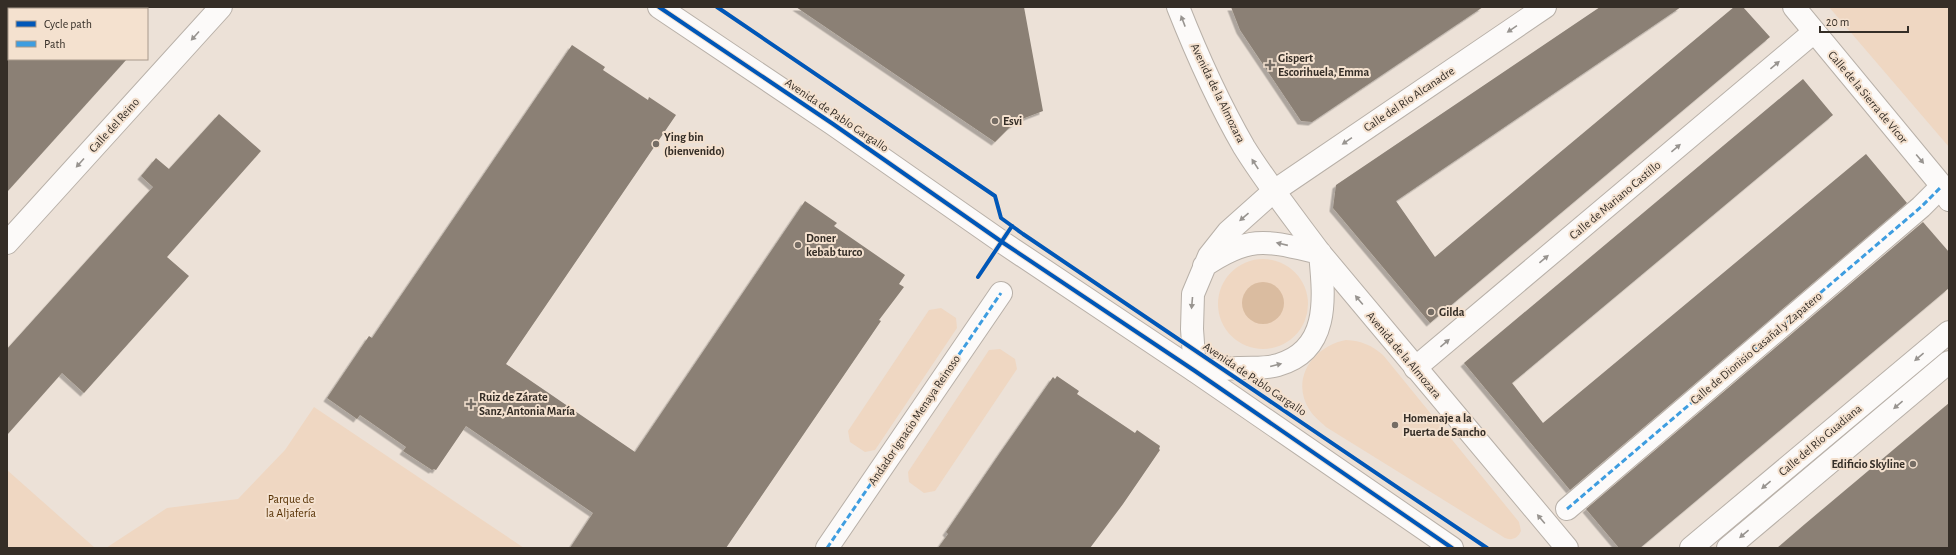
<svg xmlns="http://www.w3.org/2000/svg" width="1956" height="555" viewBox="0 0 1956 555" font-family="'Alegreya Sans',sans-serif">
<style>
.green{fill:#efd7c2}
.water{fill:#dabca0}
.building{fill:#8b8075;filter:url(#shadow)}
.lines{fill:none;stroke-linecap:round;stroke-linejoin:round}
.street-casing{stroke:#b8b0a8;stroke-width:24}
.secondary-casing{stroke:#b8b0a8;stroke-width:24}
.street{stroke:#fcfaf9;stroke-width:22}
.secondary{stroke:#fcfaf9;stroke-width:22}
.quiet{stroke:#3e9de0;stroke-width:3;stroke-dasharray:6 3;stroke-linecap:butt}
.cycleway-casing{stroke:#f4e1cf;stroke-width:6}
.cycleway{stroke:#0057b8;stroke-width:4}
.oneway{fill:#989490}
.poi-dot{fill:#756d65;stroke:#f4e1cf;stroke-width:1.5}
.labels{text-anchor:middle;stroke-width:4;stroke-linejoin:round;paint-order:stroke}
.poi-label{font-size:12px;font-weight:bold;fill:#352e27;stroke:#f4e1cf;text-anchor:start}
.street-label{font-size:12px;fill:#352e27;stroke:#f4e1cf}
.park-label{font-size:12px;fill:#573103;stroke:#f4e1cf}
</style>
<defs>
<filter id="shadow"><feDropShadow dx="-3.5" dy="3.5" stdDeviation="0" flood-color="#0004"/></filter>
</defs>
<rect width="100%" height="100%" fill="#ece1d7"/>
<!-- green -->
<g class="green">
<polygon points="1829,7 1949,7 1949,147"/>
<circle cx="1263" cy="304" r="45"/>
<polygon points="941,308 956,318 957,328 875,450 865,452 850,442 848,431 929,310"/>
<path d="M1346,340c16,1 25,5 37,15l136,167 2,9c-3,7 -9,10 -16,7l-179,-111c-6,-6 -13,-11 -17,-18 -19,-31 5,-63 37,-69z"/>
<polygon points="1000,349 1015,359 1017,369 935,491 924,493 909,482 908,472 989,350"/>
<polygon points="314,407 524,548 106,548 167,508 238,499 285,450"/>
<polygon points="7,470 95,548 7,548"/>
</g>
<!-- water -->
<circle class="water" cx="1263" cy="303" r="21"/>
<!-- building -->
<g class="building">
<polygon points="796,7 1024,7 1043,111 1022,119 1010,127 995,142"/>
<polygon points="1231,7 1483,7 1312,122 1301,121 1240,30"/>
<polygon points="1600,7 1681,7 1396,201 1435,257 1734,7 1743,7 1770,37 1430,323 1333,208 1336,185"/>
<polygon points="572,45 605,67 603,70 648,100 649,97 676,115 506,364 635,452 805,201 837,223 834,226 905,275 899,284 904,287 879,320 881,321 726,548 570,548 593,513 466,426 436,470 434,469 432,470 403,451 406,447 360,415 357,419 327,398 369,336 372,338 387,316"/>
<polygon points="7,59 127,59 7,192"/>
<polygon points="1803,79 1833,115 1512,383 1543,423 1866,154 1907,203 1570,490 1464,363"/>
<polygon points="219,114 261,151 167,257 189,276 84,393 62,373 7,435 7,349 153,187 141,176 156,158 169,169"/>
<polygon points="1923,222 1949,252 1949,288 1640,548 1619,548 1586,509"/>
<polygon points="1057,376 1079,391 1077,394 1135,433 1137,430 1160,446 1159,449 1160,450 1123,504 1090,548 938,548 948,534 946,532 1002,450 1053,377 1055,379"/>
<polygon points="1949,403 1949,548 1777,548 1805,524"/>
</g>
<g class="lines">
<defs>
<g id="street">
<polyline points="1794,7 1942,186 1949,200"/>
<polyline points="7,243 221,7"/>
<path d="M1204,266c47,-32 63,-25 116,-13 4,43 11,97 -42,112 -13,4 -26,2 -40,3 -14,1 -28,2 -43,3l-3,-42 1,-35 16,-38 19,-24 46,-41 271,-184"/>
<polyline points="1415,368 1814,32"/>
<polyline points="1567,509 1921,207 1942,186"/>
<polyline points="827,548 1001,293"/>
<polyline points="1691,548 1949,332"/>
<polyline points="1728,548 1949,362"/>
</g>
<g id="secondary">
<polyline points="659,7 833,124 1002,242 1195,371 1452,548"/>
<path d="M1178,7c19,48 40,95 66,140 23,37 50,71 76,106l247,295"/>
</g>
</defs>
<!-- street casing -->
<use href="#street" class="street-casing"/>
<!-- secondary casing -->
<use href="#secondary" class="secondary-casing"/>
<!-- street -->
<use href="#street" class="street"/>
<!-- secondary -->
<use href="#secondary" class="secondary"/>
<!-- quiet -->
<g class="quiet">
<polyline points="1567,509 1921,207 1942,186"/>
<polyline points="827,548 1001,293"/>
</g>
<defs>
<g id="cycleway">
<polyline points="659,7 833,124 1002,242 1195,371 1452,548"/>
<polyline points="717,7 995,196 1001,218 1023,234 1487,548"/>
<polyline points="978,277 1012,226"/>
</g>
</defs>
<!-- cycleway casing -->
<use href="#cycleway" class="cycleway-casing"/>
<!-- cycleway -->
<use href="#cycleway" class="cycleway"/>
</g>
<!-- one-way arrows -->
<defs><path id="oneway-solid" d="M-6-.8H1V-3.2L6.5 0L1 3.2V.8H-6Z"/></defs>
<g class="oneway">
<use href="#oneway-solid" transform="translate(1183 21) rotate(-111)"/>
<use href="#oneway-solid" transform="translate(1512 29) rotate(146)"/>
<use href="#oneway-solid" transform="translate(195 36) rotate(132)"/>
<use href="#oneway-solid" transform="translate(1775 65) rotate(-40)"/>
<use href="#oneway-solid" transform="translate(1347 141) rotate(146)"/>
<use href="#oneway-solid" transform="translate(1676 148) rotate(-40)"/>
<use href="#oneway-solid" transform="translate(1920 159) rotate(50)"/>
<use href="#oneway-solid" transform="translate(80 163) rotate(132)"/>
<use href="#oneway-solid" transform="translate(1255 164) rotate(-123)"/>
<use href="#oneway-solid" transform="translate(1244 217) rotate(139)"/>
<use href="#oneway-solid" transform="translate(1282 244) rotate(-167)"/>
<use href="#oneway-solid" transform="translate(1544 259) rotate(-40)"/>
<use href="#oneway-solid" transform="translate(1359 300) rotate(-130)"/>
<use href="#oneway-solid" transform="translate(1192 303) rotate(95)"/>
<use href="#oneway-solid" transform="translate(1445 343) rotate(-40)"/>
<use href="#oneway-solid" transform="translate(1919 357) rotate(140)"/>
<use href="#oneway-solid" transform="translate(1276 365) rotate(-14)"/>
<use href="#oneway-solid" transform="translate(1898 405) rotate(140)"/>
<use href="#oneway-solid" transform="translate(1766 485) rotate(140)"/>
<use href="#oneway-solid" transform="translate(1541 519) rotate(-130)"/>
<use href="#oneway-solid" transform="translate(1744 534) rotate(140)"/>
</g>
<!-- markers -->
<g class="poi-dot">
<path d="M1268 59h4v4h4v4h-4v4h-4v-4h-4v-4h4z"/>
<circle cx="995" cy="121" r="4"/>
<circle cx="656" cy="144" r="4"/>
<circle cx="798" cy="245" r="4"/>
<circle cx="1431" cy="312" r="4"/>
<path d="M469 398h4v4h4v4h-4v4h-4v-4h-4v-4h4z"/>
<circle cx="1395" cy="425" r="4"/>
<circle cx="1913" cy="464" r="4"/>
</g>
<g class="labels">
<!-- poi labels -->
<g class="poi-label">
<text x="1278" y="62">Gispert<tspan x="1278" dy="14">Escorihuela, Emma</tspan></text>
<text x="1003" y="125">Esvi</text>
<text x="664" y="141">Ying bin<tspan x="664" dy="14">(bienvenido)</tspan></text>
<text x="806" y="242">Doner<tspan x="806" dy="14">kebab turco</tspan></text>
<text x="1439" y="316">Gilda</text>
<text x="479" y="401">Ruiz de Zárate<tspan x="479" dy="14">Sanz, Antonia María</tspan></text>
<text x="1403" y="422">Homenaje a la<tspan x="1403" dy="14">Puerta de Sancho</tspan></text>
<text x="1905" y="468" text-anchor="end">Edificio Skyline</text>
</g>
<!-- street labels -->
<g class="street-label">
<text transform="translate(1218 93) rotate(64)" y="4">Avenida de la Almozara</text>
<text transform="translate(1868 97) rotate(50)" y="4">Calle de la Sierra de Vicor</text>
<text transform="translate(1409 99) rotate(-34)" y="4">Calle del Río Alcanadre</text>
<text transform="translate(837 115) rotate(34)" y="4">Avenida de Pablo Gargallo</text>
<text transform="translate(114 125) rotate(-48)" y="4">Calle del Reino</text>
<text transform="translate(1615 200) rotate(-40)" y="4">Calle de Mariano Castillo</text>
<text transform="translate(1756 348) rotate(-40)" y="4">Calle de Dionisio Casañal y Zapatero</text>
<text transform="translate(1404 355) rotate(50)" y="4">Avenida de la Almozara</text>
<text transform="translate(1255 379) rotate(34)" y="4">Avenida de Pablo Gargallo</text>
<text transform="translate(914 420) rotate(-56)" y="4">Andador Ignacio Menaya Reinoso</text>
<text transform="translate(1820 440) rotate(-40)" y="4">Calle del Río Guadiana</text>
</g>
<!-- park labels -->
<g class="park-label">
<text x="291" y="503">Parque de<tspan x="291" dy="14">la Aljafería</tspan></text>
</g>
</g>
<!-- border -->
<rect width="1956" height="555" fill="none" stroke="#352e27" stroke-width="16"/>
<!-- legend -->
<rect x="8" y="8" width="140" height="52" fill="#f4e1cf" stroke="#a8998c"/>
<rect x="16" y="21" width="20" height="6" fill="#0057b8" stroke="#a8998c"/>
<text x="44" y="28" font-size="12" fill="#352e27">Cycle path</text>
<rect x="16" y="41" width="20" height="6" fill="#3e9de0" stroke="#a8998c"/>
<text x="44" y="48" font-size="12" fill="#352e27">Path</text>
<!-- scale -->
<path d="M1820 26v6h88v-6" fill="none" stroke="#352e27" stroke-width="2"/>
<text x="1826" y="26" font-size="12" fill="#352e27" stroke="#f4e1cf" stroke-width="3" paint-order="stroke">20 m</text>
</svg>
